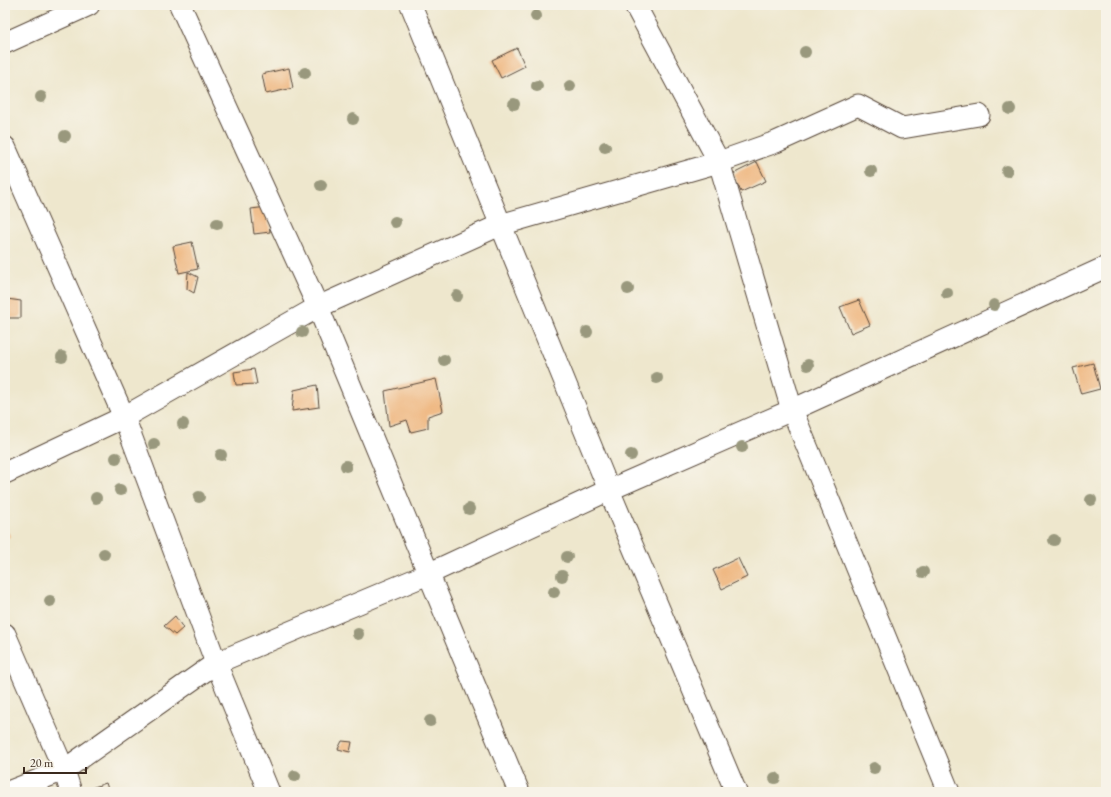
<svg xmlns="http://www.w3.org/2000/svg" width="1111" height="797" viewBox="0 0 1111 797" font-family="'EB Garamond',serif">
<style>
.building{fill:#eeb074}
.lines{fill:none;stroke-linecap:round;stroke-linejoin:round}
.minor-casing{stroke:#564638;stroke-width:23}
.minor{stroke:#fff;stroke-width:21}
.tree{fill:#99987d}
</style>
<rect width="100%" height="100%" fill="#f7f3e8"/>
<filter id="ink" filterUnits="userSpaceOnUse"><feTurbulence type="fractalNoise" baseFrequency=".025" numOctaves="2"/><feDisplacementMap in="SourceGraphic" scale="8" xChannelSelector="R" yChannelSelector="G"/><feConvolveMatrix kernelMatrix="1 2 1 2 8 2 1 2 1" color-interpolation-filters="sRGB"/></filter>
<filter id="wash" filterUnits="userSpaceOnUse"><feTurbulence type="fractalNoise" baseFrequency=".012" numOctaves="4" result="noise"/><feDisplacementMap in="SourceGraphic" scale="16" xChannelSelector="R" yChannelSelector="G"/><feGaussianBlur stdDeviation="0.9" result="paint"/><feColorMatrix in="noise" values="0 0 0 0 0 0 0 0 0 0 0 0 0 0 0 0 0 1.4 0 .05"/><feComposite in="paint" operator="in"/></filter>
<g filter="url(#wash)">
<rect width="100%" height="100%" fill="#eee7cd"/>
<g id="blocks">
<!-- building -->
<g class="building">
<polygon points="517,48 525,66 501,78 492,60"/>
<polygon points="289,68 293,88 266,94 262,74"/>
<polygon points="757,162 766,181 741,192 733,174"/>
<polygon points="267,207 270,232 254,234 251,209"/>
<polygon points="192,242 198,269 179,273 173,246"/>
<polygon points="188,272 198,277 194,293 187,289"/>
<polygon points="7,299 21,301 21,318 7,318"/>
<polygon points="859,300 870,325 851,333 840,307"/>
<polygon points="1093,363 1100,389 1081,394 1073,368"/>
<polygon points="254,369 257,384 236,385 234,372"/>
<polygon points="436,379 443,411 428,416 428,428 411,432 407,420 389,426 385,391"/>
<polygon points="317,385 319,407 292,411 294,390"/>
<polygon points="5,529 10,536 5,540"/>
<polygon points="738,558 747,577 722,589 713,570"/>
<polygon points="175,616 183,628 175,635 164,626"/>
<polygon points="342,741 352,742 350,752 338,749"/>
<polygon points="106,783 109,792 92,792 91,788"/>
</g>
</g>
</g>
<g filter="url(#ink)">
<use href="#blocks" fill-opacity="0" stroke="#564638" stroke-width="1"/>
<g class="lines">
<defs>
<g id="minor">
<polyline points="180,5 318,307 519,792"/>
<polyline points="411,5 609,490 736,792"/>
<polyline points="635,5 719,162 792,410 949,792"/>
<polyline points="5,43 89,5"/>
<polyline points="5,147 124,417 216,663 269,792"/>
<polyline points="5,473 124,417 318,307 500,225 719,162 776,142 858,105 902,128 979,115"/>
<polyline points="5,634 64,770 71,792"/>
<polyline points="8,792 64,770 216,663 428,574 609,490 792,410 1106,267"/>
</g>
</defs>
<!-- minor casing -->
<use href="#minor" class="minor-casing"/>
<!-- minor -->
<use href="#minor" class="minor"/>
</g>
<!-- trees -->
<g class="tree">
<circle cx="536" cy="16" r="6"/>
<circle cx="805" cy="52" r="6"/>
<circle cx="305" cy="73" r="6"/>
<circle cx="537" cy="86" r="6"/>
<circle cx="570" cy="86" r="6"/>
<circle cx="41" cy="97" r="6"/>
<circle cx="514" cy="104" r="6"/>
<circle cx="1010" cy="109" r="6"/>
<circle cx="353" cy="119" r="6"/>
<circle cx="65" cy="136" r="6"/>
<circle cx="605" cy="147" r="6"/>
<circle cx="871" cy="171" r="6"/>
<circle cx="1007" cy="171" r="6"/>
<circle cx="321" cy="185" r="6"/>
<circle cx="395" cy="222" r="6"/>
<circle cx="217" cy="224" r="6"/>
<circle cx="628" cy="289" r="6"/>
<circle cx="947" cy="293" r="6"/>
<circle cx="457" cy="296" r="6"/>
<circle cx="994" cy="305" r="6"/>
<circle cx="302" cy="332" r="6"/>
<circle cx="587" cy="332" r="6"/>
<circle cx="62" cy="357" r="6"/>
<circle cx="444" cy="360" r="6"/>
<circle cx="808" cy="365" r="6"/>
<circle cx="657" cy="378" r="6"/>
<circle cx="183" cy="424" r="6"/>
<circle cx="154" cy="444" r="6"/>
<circle cx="742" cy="447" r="6"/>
<circle cx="221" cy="455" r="6"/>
<circle cx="631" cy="455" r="6"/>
<circle cx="116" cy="458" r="6"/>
<circle cx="346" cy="466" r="6"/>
<circle cx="120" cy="490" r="6"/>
<circle cx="199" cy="497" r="6"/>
<circle cx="96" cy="498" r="6"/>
<circle cx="1091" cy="500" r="6"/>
<circle cx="469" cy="509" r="6"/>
<circle cx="1054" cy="540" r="6"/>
<circle cx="104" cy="554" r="6"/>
<circle cx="567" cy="557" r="6"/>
<circle cx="923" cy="572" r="6"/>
<circle cx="562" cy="576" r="6"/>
<circle cx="554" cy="592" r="6"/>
<circle cx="50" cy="601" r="6"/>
<circle cx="358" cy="634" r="6"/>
<circle cx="430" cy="721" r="6"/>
<circle cx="874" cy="768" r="6"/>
<circle cx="295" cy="776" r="6"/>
<circle cx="775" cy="778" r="6"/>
</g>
</g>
<!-- margin -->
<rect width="1111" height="797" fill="none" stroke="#f7f3e8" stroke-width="20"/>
<!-- scale -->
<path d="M24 767v6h62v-6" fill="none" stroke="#3b2a1e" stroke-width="2"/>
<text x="30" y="767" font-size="12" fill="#3b2a1e" stroke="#f7f3e8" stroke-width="3" paint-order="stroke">20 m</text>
</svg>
